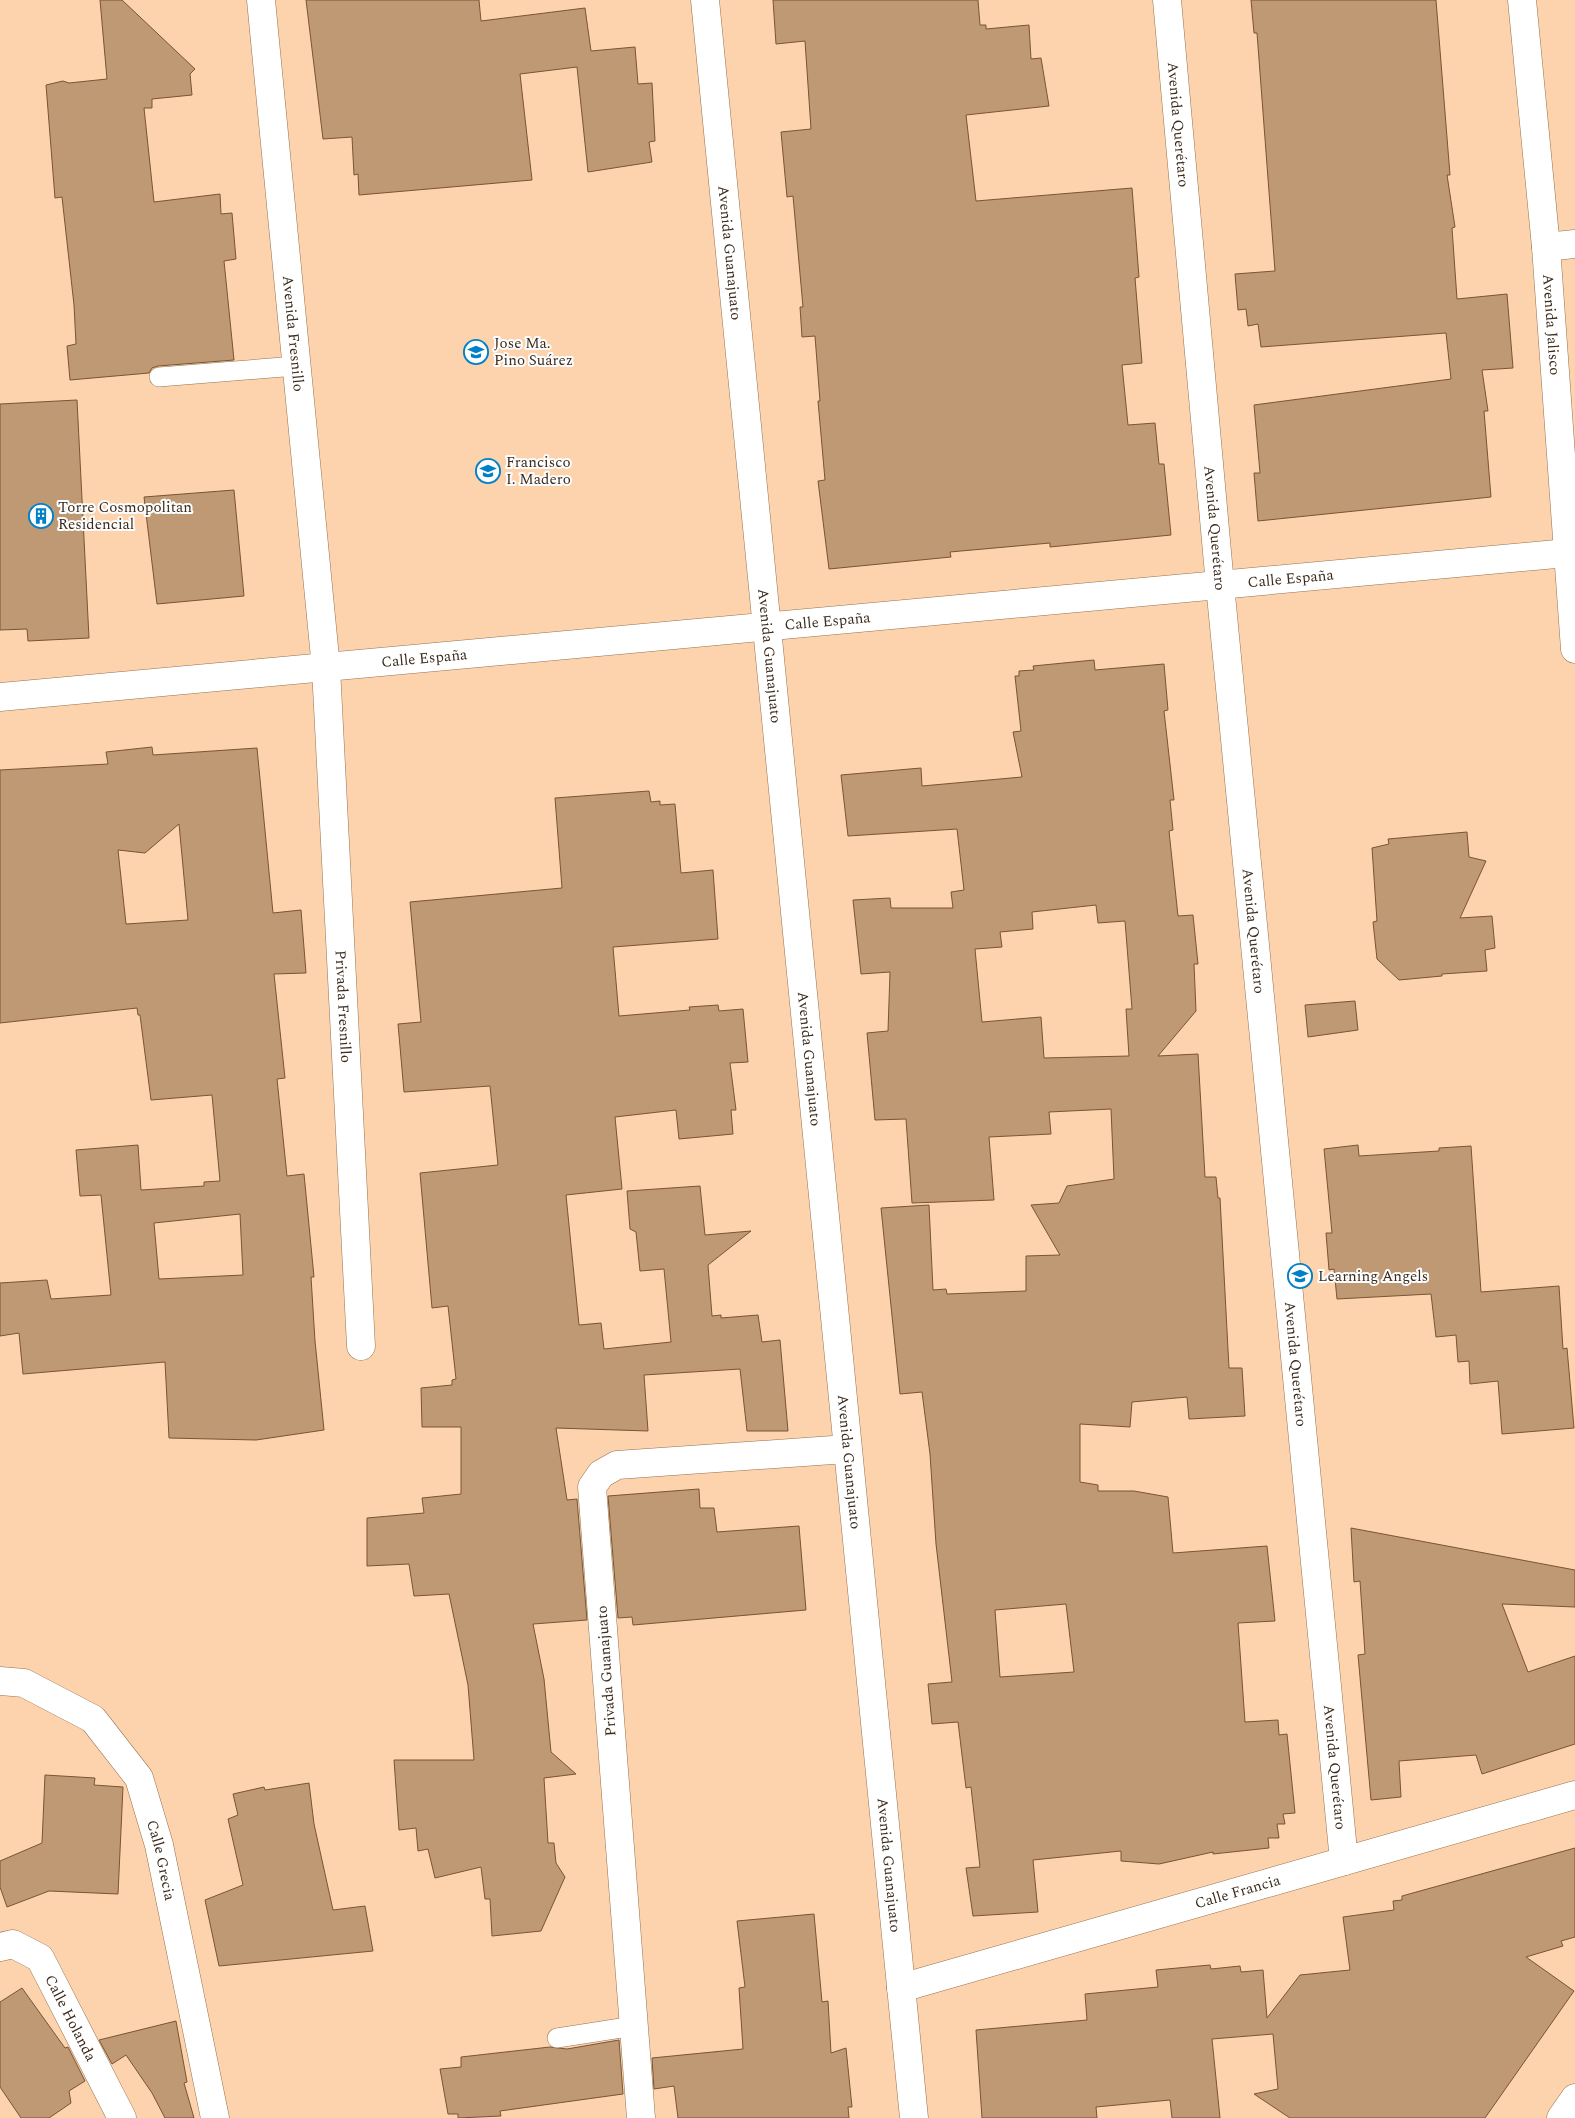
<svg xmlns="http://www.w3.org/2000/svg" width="1575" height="2118" viewBox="0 0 1575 2118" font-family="Spectral,serif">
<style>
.building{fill:#bf9874;stroke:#795533;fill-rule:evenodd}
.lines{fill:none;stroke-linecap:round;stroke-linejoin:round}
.lane-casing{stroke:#96714e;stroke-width:20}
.street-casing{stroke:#96714e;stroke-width:29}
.secondary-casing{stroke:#96714e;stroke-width:29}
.lane{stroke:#fff;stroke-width:19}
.street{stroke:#fff;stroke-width:28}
.secondary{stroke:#fff;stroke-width:28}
.labels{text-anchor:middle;stroke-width:4;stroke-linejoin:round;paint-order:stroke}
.street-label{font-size:15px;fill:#3b2b1d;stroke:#fdfdfd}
.poi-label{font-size:15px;fill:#3b2b1d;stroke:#fdfdfd;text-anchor:start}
</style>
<rect width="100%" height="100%" fill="#fcd3ad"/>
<!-- building -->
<g class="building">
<polygon points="100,0 122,0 195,69 190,74 192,95 152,99 152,108 144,108 154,202 220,194 221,214 232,213 236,259 224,261 234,360 158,366 152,368 149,373 70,380 67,346 76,344 74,305 62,197 55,198 46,85 63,81 69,83 107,79"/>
<polygon points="306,0 479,0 481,21 585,8 591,51 635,47 638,84 652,83 655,141 649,142 652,162 588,172 577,67 520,74 532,180 359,195 358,174 354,175 352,137 323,139"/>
<polygon points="773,0 978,0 980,25 986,25 986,29 1029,25 1031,59 1041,58 1049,106 966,115 976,201 1132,188 1139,277 1135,278 1142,363 1122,365 1128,425 1155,423 1159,464 1164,464 1171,535 1050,547 1050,543 950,552 951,557 829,569 818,481 825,480 818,401 820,401 815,336 802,337 800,307 803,307 793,196 787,197 781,132 811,129 805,41 776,44"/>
<polygon points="1251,0 1436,0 1450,175 1447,175 1455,227 1452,228 1457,299 1507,294 1513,368 1482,370 1488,411 1484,411 1491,497 1258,521 1254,473 1260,473 1254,405 1451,379 1446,333 1261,347 1258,324 1248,326 1246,309 1238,310 1235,274 1275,271 1257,33 1254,33"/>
<polygon points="77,400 89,638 28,641 27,629 0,630 0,404"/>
<polygon points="234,490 244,596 157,604 144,497"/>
<path d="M1094,660l1,10 69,-6 4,46 -4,1 10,89h-4l3,30 -4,1 9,85 15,-1 5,49h-4l2,47 -38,45 40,-2 7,123h11l2,21h2l9,170h13l3,48 -56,3 -2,-22 -55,5 -2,25 -50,-3v58l18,3v6h36l34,6 5,56 94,-7 8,75 -37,2 7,99 33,-2 1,15 8,-1 8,79 -12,1 2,10h-8l2,14h-11l1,10 -56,6v-2l-54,12 -38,-3v-10l-88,9 5,52 -65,4 -7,-48 14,-1 -9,-80 -5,1 -8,-66 -26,2 -4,-40 24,-2 -16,-138 -6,-90 -8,-62 -22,2 -19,-186 48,-3 4,85 13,-1 1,5 79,-3v-35l34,-1 -29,-50 28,-2 8,-17 47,-7 -3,-70 -62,3 2,22 -62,3 5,63 -82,3 -6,-84 -31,1 -8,-87 21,-2 2,-59 -29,2 -8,-74 37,-2 1,10h62l-2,-16 13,-2 -7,-61 -109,7 -7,-61 80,-7 1,18 100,-9 -9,-45 8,-1 -6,-55h4v-5l15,-1 -1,-4zM1096,905l2,18 27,-2 7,88h-6l3,47 -85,2 -3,-41 -59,5 -7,-73 27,-2 -2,-15 33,-3 -1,-17zM1066,1604l8,68 -74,5 -5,-67z"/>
<path d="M152,747l1,8 104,-7 16,165 28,-3 5,63 -32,1 11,104 -8,1 10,97 17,-2 10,103h-3l4,64 9,89 -68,10 -87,-2 -4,-76 -142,12 -4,-41 -19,3v-53l47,-3 4,19 60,-4 -10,-100 -21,1 -4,-46 62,-5 3,45 63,-4v-4l16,-1 -8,-86 -61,5 -11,-85h-2l-1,-7 -137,15v-253l108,-6 -2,-12zM179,824l9,96 -62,4 -8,-74 27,3zM240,1214l3,61 -84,4 -5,-56z"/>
<polygon points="649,791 651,802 660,801 660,805 675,804 681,873 713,870 718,939 613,947 619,1016 690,1010 689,1007 718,1005 719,1011 743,1009 748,1062 730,1063 736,1110 731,1110 733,1134 679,1139 676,1110 615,1117 622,1189 566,1195 579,1325 601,1323 604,1349 671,1342 664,1269 640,1271 636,1232 630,1229 627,1191 700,1186 705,1235 751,1231 708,1265 712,1316 721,1315 721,1318 758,1315 762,1342 780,1340 788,1431 747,1431 740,1369 644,1375 648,1431 556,1428 567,1500 577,1499 587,1620 533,1624 544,1679 551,1752 576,1774 544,1778 548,1843 554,1843 556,1863 565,1877 541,1931 492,1936 490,1899 485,1899 481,1867 435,1878 428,1849 418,1851 416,1828 399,1830 394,1760 474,1760 468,1685 449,1594 414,1596 409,1564 367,1566 367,1518 424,1513 422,1498 461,1494 461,1427 422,1427 421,1388 452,1385 452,1380 456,1379 448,1306 432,1308 420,1173 498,1165 490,1086 404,1092 398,1024 421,1022 410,902 562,888 555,798"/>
<polygon points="1467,832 1469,857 1486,861 1460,918 1492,916 1495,948 1485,950 1487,971 1442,974 1442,976 1399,980 1377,959 1373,922 1377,921 1372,848 1389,844 1388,839"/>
<polygon points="1355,1001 1358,1030 1308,1037 1305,1005"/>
<polygon points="1358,1145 1359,1156 1439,1151 1439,1148 1471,1146 1481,1292 1559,1286 1563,1349 1567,1348 1574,1428 1502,1434 1498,1381 1470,1384 1469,1361 1458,1362 1456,1335 1436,1337 1431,1294 1337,1299 1334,1269 1329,1270 1326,1233 1332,1233 1324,1149"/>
<polygon points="699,1489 700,1508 714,1508 717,1532 799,1526 806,1610 633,1625 632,1617 618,1618 608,1496"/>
<polygon points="1351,1528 1575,1570 1575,1607 1502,1604 1528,1672 1575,1656 1575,1744 1482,1774 1476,1755 1399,1761 1401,1797 1371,1800 1358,1655 1365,1654 1360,1581 1354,1582"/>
<polygon points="45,1775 95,1778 94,1785 123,1787 118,1894 49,1891 7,1907 0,1887 0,1861 42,1843"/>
<polygon points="309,1783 314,1824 333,1910 365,1906 373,1951 219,1966 205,1900 243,1885 228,1819 238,1815 233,1794 264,1787 265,1790"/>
<polygon points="1575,1848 1575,1937 1561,1941 1563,1946 1526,1957 1574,1991 1485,2118 1290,2118 1254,2094 1278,2089 1273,2034 1212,2039 1220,2118 1172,2118 1170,2100 1096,2107 1097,2118 982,2118 976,2030 1087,2020 1085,1994 1158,1987 1156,1970 1210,1965 1211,1969 1240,1966 1241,1972 1263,1970 1267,2018 1300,1975 1350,1970 1343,1917 1394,1910 1393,1901 1402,1900 1402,1896"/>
<polygon points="814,1914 822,2002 828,2001 831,2053 846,2048 852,2107 848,2107 849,2118 678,2118 674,2086 654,2089 652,2058 743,2049 739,1988 745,1987 737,1921"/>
<polygon points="22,1988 65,2048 68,2047 85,2081 69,2091 71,2103 49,2118 21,2118 0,2087 0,2002"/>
<polygon points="176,2021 187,2082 184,2083 194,2118 165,2118 152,2093 126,2055 112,2064 99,2040"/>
<polygon points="619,2040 623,2094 500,2111 501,2116 458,2118 458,2114 448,2114 440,2069 461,2067 461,2057 550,2047 567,2049"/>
</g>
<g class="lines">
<defs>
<g id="lane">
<polyline points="159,377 296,366"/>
<polyline points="557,2038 634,2026"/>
</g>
<g id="street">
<path id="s1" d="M261,0l65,668 35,678"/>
<path id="s2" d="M1167,0l53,585 124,1276"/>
<polyline points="1546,247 1575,244"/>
<path id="s3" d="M0,697l1567,-144"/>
<path id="s4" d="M0,1681l24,2 69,36 46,59 20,67 56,273"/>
<path id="s5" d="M0,1947l13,-3 27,14 82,160"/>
<path id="s6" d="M901,1988l674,-193"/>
<polyline points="641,2118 592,1487 601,1474 617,1465 847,1449"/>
</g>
<g id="secondary">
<path id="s7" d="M705,0l209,2118"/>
<path id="s8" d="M1522,0l24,247 29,402"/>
<polyline points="1561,2118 1575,2098"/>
</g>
</defs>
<!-- lane casing -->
<use href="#lane" class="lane-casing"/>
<!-- street casing -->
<use href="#street" class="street-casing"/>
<!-- secondary casing -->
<use href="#secondary" class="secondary-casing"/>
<!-- lane -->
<use href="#lane" class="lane"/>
<!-- street -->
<use href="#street" class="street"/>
<!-- secondary -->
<use href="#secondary" class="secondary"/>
</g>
<!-- icons -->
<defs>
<symbol id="school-ring" viewBox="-11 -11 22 22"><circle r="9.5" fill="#fdfdfd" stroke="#0080c8" stroke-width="1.5"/><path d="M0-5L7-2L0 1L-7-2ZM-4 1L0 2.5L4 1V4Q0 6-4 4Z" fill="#0080c8"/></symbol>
<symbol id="building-ring" viewBox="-11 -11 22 22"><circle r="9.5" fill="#fdfdfd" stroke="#0080c8" stroke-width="1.5"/><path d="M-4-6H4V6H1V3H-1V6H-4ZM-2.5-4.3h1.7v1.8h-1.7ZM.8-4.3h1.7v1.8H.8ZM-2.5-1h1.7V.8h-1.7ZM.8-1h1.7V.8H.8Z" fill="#0080c8"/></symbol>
</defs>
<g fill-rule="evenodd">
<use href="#school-ring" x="462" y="338" width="28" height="28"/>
<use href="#school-ring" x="474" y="457" width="28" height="28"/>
<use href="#building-ring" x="27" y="502" width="28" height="28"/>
<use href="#school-ring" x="1286" y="1262" width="28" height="28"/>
</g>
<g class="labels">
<!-- street labels -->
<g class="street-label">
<text dy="5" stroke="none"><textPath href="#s2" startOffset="125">Avenida Querétaro</textPath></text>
<text dy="5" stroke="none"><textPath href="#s7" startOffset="254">Avenida Guanajuato</textPath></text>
<text dy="5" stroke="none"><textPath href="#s8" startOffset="326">Avenida Jalisco</textPath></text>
<text dy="5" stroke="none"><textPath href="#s1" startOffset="335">Avenida Fresnillo</textPath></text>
<text dy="5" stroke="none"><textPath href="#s2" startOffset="530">Avenida Querétaro</textPath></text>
<text dy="5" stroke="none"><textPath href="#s3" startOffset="1296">Calle España</textPath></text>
<text dy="5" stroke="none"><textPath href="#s3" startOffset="831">Calle España</textPath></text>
<text dy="5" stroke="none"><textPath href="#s7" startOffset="659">Avenida Guanajuato</textPath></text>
<text dy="5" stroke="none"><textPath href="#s3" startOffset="426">Calle España</textPath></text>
<text dy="5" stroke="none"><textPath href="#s2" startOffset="935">Avenida Querétaro</textPath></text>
<text dy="5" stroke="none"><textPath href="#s1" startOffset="1010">Privada Fresnillo</textPath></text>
<text dy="5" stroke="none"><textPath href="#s7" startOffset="1064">Avenida Guanajuato</textPath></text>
<text dy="5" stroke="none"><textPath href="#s2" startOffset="1370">Avenida Querétaro</textPath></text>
<text dy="5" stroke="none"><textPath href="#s7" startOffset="1469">Avenida Guanajuato</textPath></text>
<text transform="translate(606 1671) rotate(-94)" y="5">Privada Guanajuato</text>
<text dy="5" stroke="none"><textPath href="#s2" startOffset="1775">Avenida Querétaro</textPath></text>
<text dy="5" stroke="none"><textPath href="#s4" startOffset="262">Calle Grecia</textPath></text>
<text dy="5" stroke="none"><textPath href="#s7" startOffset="1874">Avenida Guanajuato</textPath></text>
<text dy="5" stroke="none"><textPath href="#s6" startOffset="350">Calle Francia</textPath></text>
<text dy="5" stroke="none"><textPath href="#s5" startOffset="111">Calle Holanda</textPath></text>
</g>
<!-- poi labels -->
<g class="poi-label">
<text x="494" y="348">Jose Ma.<tspan x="494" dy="17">Pino Suárez</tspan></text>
<text x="506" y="467">Francisco<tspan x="506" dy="17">I. Madero</tspan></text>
<text x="58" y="512">Torre Cosmopolitan<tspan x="58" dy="17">Residencial</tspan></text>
<text x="1318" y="1281">Learning Angels</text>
</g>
</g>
</svg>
